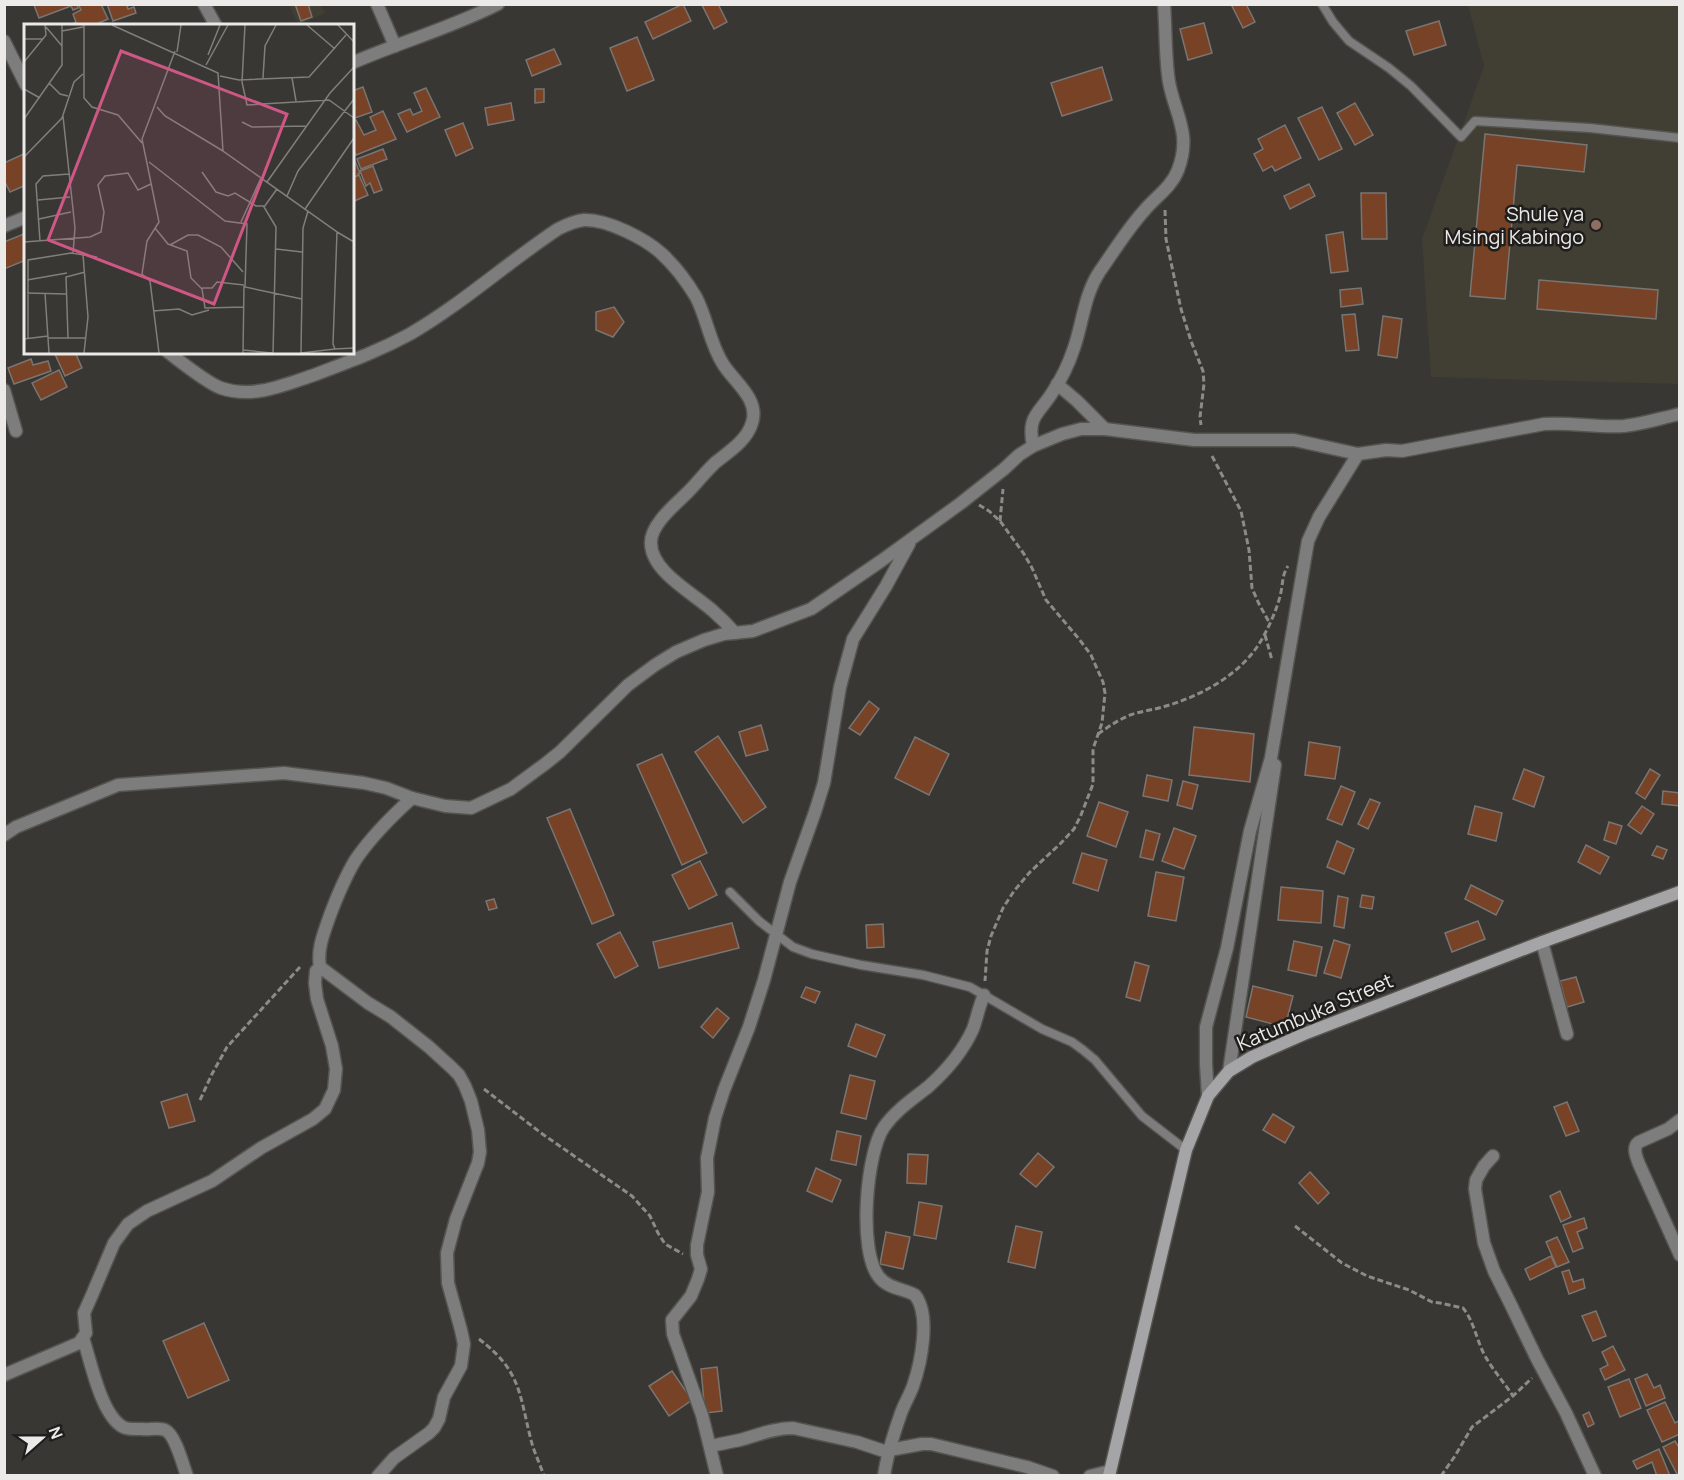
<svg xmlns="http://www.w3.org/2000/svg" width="1684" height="1480" viewBox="0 0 1684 1480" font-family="Manrope,sans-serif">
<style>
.built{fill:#413e34}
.building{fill:#774225;stroke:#797573;stroke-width:1.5}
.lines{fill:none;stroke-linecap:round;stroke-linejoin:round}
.service-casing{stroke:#555450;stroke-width:11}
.minor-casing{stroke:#555450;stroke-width:15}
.secondary-casing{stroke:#555450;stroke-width:15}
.path{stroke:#8c8b88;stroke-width:3;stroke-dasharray:6 3;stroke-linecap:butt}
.service{stroke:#7d7d7e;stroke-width:8}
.minor{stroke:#7d7d7e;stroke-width:12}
.secondary{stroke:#a5a4a6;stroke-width:12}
.education-dot{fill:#8d6e63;stroke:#1f1e1d;stroke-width:2}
.labels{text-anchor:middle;stroke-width:5;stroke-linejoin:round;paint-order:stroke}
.poi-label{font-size:20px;fill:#ebeae8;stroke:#1f1e1d;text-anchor:end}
.street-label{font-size:20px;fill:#ebeae8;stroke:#1f1e1d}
.inset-road{fill:none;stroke:#807f7b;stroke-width:1.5}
.view{fill:#ce5785;fill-opacity:0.15;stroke:#ce5785;stroke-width:3}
.inset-edge{fill:none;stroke:#ebeae8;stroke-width:3}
</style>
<rect width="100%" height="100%" fill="#383733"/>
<!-- built -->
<g class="built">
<polygon points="289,5 321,5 325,13 299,25"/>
<polygon points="1468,5 1679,5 1679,384 1431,377 1422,239 1484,66"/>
</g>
<!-- building -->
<g class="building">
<polygon points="37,4 77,4 78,8 73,10 71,6 39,18 34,5"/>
<polygon points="78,4 101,4 108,19 92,26 69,26 76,22 73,14 81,10"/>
<polygon points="107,4 130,4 127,7 128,9 134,7 136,13 113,21"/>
<polygon points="295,4 308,4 312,17 301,21"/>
<polygon points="683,4 691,21 653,39 645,22"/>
<polygon points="704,4 718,4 727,22 714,29 702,5"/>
<polygon points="1231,4 1246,4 1255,22 1243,28"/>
<polygon points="1439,21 1446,45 1414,55 1406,31"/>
<polygon points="1204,23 1212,53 1188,60 1180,29"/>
<polygon points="637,37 654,80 627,91 610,48"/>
<polygon points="554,49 561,64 532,76 526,60"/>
<polygon points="1102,67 1112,100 1062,116 1051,83"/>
<polygon points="363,87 372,112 352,119 352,109 355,108 354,105 352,105 352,91"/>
<polygon points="426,88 440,117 407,132 398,114 410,109 413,115 422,111 414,93"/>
<polygon points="535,89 544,89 544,102 535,103"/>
<polygon points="511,103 514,120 488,125 485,108"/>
<polygon points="1355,103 1373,135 1355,145 1337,113"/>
<polygon points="1322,107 1342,149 1319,160 1298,118"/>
<polygon points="383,111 396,139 356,155 352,147 352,121 356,120 364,135 376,130 370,117"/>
<polygon points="463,123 473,148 456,156 445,130"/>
<polygon points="1285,125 1301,158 1275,171 1272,166 1263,171 1254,154 1263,149 1258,139"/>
<polygon points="1485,134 1587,145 1584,172 1517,165 1505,299 1470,296"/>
<polygon points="383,149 387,159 361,169 357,159"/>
<polygon points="26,153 26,185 10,192 4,180 4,163"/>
<polygon points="352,159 354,159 360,173 358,174 359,176 355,177 354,175 352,175"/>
<polygon points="373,166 382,190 374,193 370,183 366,186 360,171"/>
<polygon points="359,175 368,195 352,202 352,178"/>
<polygon points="1309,184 1315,196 1290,209 1284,196"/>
<polygon points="1361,193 1386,193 1387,239 1362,239"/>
<polygon points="1343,232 1348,271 1331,273 1326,235"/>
<polygon points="26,233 26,260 4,269 4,242"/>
<polygon points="1539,280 1658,290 1656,319 1537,309"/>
<polygon points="1361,288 1363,304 1341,307 1340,290"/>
<polygon points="614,307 624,322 613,337 596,330 596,312"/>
<polygon points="1355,314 1359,350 1346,351 1342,315"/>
<polygon points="1383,316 1402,319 1397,358 1378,355"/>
<polygon points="54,352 75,352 82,368 65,376"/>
<polygon points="31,359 33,365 48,361 51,371 14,384 8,368"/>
<polygon points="59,370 67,387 41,400 32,383"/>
<polygon points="869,701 879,709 860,735 849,728"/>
<polygon points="761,725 768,750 746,756 739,732"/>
<polygon points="1194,727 1254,734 1250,782 1189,775"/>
<polygon points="718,736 766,807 743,823 695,752"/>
<polygon points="915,737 949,754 929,795 895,778"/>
<polygon points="1309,742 1340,747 1335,779 1305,775"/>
<polygon points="662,754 707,853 682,865 637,765"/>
<polygon points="1524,769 1544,777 1534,807 1513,799"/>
<polygon points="1650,769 1660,775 1645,799 1636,793"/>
<polygon points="1147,775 1172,780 1168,801 1143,796"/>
<polygon points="1183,781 1198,785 1192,809 1177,805"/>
<polygon points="1341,786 1355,792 1342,825 1327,819"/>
<polygon points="1663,791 1680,793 1680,806 1662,804"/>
<polygon points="1370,799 1380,803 1368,829 1358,824"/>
<polygon points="1099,802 1128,812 1116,847 1087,836"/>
<polygon points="1475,806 1502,813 1496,841 1468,834"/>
<polygon points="1642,806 1654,814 1641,834 1628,825"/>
<polygon points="570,809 614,915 592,924 547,818"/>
<polygon points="1609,822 1622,826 1616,844 1604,840"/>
<polygon points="1174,828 1196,836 1184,869 1162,861"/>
<polygon points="1146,830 1160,834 1153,860 1140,857"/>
<polygon points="1337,841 1354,849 1344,874 1327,867"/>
<polygon points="1586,845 1609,857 1600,874 1578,862"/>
<polygon points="1657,846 1667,850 1663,859 1652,855"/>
<polygon points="1082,853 1107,860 1098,891 1073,883"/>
<polygon points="700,861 717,895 689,909 672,875"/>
<polygon points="1156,872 1184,877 1176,921 1148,916"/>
<polygon points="1471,885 1503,901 1496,915 1465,899"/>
<polygon points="1281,887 1323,891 1321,923 1278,920"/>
<polygon points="1362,895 1374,897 1372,909 1360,907"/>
<polygon points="1338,896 1348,898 1344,928 1334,926"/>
<polygon points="494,899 497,908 489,910 486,901"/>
<polygon points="1478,921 1485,939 1452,952 1445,933"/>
<polygon points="732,923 739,948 659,968 653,942"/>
<polygon points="883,924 884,947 867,948 866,925"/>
<polygon points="620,932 638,966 615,978 597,944"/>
<polygon points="1334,940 1350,945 1341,978 1324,973"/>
<polygon points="1294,941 1322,947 1316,976 1288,970"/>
<polygon points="1135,962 1149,966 1140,1001 1126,997"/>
<polygon points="1576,977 1584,1002 1567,1007 1560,981"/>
<polygon points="1253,986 1293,996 1285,1027 1246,1017"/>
<polygon points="806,987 820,992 815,1003 801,997"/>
<polygon points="717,1008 729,1018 713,1038 701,1027"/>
<polygon points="856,1024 885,1035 876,1057 848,1046"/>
<polygon points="850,1075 875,1081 866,1119 841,1113"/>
<polygon points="187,1094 195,1121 169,1128 161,1102"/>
<polygon points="1567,1102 1579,1131 1566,1136 1554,1107"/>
<polygon points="1273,1114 1294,1127 1285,1143 1263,1130"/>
<polygon points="837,1131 861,1136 856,1165 831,1160"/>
<polygon points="1038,1153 1054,1167 1036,1187 1020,1174"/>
<polygon points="908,1154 928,1155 926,1184 907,1183"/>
<polygon points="816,1168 841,1180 832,1202 807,1191"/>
<polygon points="1310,1172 1329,1193 1318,1204 1299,1183"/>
<polygon points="1560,1191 1571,1217 1561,1222 1550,1196"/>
<polygon points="919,1202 942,1206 936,1239 914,1235"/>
<polygon points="1584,1218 1587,1228 1577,1232 1583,1248 1573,1252 1563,1225"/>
<polygon points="1016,1226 1042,1232 1035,1268 1008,1262"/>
<polygon points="886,1232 910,1237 903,1269 880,1264"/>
<polygon points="1557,1237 1569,1262 1557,1267 1546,1242"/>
<polygon points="1551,1256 1556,1267 1530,1280 1525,1269"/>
<polygon points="1569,1270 1573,1282 1583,1279 1585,1288 1569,1294 1562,1272"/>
<polygon points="1596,1311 1606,1336 1593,1341 1582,1316"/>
<polygon points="204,1323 229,1380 188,1398 163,1341"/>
<polygon points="1613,1346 1625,1370 1605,1380 1600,1369 1608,1365 1602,1352"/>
<polygon points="717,1367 722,1411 705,1413 701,1369"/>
<polygon points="672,1371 692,1400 669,1416 649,1386"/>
<polygon points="1647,1374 1654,1388 1660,1385 1665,1398 1646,1406 1635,1379"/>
<polygon points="1629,1379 1641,1408 1620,1417 1608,1387"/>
<polygon points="1665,1402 1675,1423 1680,1420 1680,1434 1662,1442 1647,1410"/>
<polygon points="1589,1412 1594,1424 1588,1427 1583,1415"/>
<polygon points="1675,1441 1680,1449 1680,1476 1678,1476 1663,1447"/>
<polygon points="1659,1449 1670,1476 1657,1476 1652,1462 1637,1469 1633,1461"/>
</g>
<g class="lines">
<defs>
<g id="service">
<polyline points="1322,4 1333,22 1349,41 1389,68 1411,86 1461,137 1475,121 1590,128 1680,138"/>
<polyline points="730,892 759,921 793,947 812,954 861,965 923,975 970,987 1042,1029 1072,1042 1083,1050 1095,1060 1142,1116 1186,1150"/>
</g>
<g id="minor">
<polyline points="204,4 216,26"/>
<polyline points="377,4 395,46"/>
<polyline points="4,41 26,85"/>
<path d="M352,63c48,-21 99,-35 146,-59"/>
<polyline points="4,226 26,217"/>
<path d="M168,352c13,10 39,31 53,36 32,11 63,-3 93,-13 34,-13 63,-23 96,-41 52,-30 98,-72 148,-105 8,-4 17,-8 26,-9 23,-1 62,19 78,34 13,12 25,28 34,43 11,21 14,47 27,67 11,18 37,35 29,59 -5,17 -22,28 -36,39 -10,9 -18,20 -28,30 -12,12 -37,32 -37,50 -1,29 42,51 62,69 8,7 15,14 22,22"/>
<polyline points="1057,384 1077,401 1105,429"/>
<polyline points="4,390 16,431"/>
<path d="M1033,446c-6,-30 5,-31 19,-53 9,-13 17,-30 22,-45 9,-26 10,-53 26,-77 14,-20 27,-41 43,-59 11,-14 28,-24 35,-42 14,-37 -3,-55 -9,-88 -4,-25 -3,-52 -5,-78"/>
<path d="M4,835l12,-8 102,-42 166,-12 80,10 22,5 26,10 33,8 26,2 40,-19 34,-25 15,-12 68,-67 27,-20 21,-13 28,-12 20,-6 29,-3 58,-22 70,-48 80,-58 43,-34 15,-14 14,-9 29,-12 19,-5h24l89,11h100l64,14 28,-4 16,1 142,-27c27,-2 54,4 80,2 19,-2 37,-8 56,-12"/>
<polyline points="1542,942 1567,1034"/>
<polyline points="320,967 368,1003 391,1017 429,1047 451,1067 459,1075 465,1086 471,1101 478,1130 480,1152 478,1163 456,1219 447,1253 448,1283 461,1330 464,1344 461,1366 444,1397 439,1419 434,1428 429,1433 394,1458 378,1476"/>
<polyline points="1229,1071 1275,765"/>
<polyline points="1208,1096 1206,1064 1206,1027 1227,948 1250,831 1271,758 1308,541 1319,517 1358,454"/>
<path d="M1680,1120l-12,9 -29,13c-7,5 -3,14 0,22l41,91"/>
<polyline points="1493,1156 1484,1166 1476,1180 1475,1189 1484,1243 1494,1271 1510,1303 1537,1359 1566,1413 1595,1476"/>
<path d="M83,1338c8,24 18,77 40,89 6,3 13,2 19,2 7,1 16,-2 23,1 10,4 18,35 22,46"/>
<path d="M4,1375l75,-32 7,-10 -2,-20 8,-18 22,-52 14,-19 19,-13 65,-30 49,-33 52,-29 12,-10 9,-19 2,-21 -4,-23 -15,-47 -2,-16 1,-12 4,-4c-3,-17 3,-32 9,-49 7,-19 16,-41 27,-59 16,-23 36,-43 56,-61"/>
<path d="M711,1446c9,-2 19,-4 29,-6 18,-5 34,-12 53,-12l64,14 27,9 38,-7h9l96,23 26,9"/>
<polyline points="717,1476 702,1415 673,1334 672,1320 691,1296 698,1279 701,1269 697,1255 697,1245 708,1192 707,1158 715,1118 724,1090 749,1027 764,980 790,882 815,812 824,783 840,687 853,639 886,586 909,544"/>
<path d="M884,1476c3,-21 9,-40 16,-60 3,-10 9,-19 13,-30 8,-23 18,-71 2,-91 -11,-6 -28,-7 -36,-18 -21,-25 -13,-124 5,-150 12,-17 29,-28 44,-40 18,-16 35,-36 45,-58 4,-11 6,-23 11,-34"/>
<polyline points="1090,1476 1110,1471"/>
</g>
<polyline id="secondary" points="1109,1476 1186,1150 1208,1096 1229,1071 1252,1057 1304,1034 1542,942 1680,892"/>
</defs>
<!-- service casing -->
<use href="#service" class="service-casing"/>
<!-- minor casing -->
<use href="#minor" class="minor-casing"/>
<!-- secondary casing -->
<use href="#secondary" class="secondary-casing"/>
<!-- path -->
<g class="path">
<polyline points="1165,210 1166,239 1181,309 1191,341 1203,371 1204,384 1200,417 1201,425"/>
<polyline points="1212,456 1241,511 1249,550 1252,588 1259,604 1269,622"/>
<polyline points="979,505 989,511 1000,521 1024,554 1032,568 1046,600 1079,639 1091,655 1103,682 1105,693 1102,723 1093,749 1093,784 1081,815 1074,829 1061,843 1030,872 1014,891 1003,908 991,936 987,951 985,981"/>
<polyline points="1000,521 1003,489"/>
<polyline points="1265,635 1272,660"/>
<path d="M1098,734c10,-7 20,-14 32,-19 11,-4 24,-5 36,-9 34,-10 70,-29 91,-59 9,-13 21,-39 24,-55 2,-9 1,-17 7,-26"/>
<polyline points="484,1089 541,1133 632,1196 650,1216 658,1233 665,1244 683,1254"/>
<polyline points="200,1100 212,1074 227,1047 300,967"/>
<path d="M1295,1226l47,37 25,13 42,14 23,12 8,1 23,5c10,12 13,29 20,44 8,16 20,29 30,44"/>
<path d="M479,1339c42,32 40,54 52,101 3,12 9,24 13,36"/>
<polyline points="1441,1476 1455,1456 1472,1427 1513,1396 1532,1378"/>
</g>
<!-- service -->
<use href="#service" class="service"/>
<!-- minor -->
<use href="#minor" class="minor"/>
<!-- secondary -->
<use href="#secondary" class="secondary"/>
</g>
<!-- markers -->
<circle class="education-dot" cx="1596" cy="225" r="6"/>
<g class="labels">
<!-- poi labels -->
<g class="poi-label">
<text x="1584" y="221">Shule ya<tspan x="1584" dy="23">Msingi Kabingo</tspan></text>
</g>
<!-- street labels -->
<g class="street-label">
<text transform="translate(1315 1012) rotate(-23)" y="7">Katumbuka Street</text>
</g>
</g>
<!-- overview -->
<g transform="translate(24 24)">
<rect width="330" height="330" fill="#383733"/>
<path class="inset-road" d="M60,1v73l8,9 26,8 24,28M88,1l106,48 5,78 114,81 -4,112 2,5 19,-1M221,1l-3,57 5,23 82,-5 25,18M283,1l28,24M314,1l16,17M22,3l16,19M38,7l21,-4M0,15h19M153,28l4,-27M184,31l12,-30M0,38l22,-27 -1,-10M182,41l22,-40M196,52l19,4 70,-3 37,-42M239,54l2,-32 11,-21M268,54l4,23M25,59l11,11 8,2M0,65l16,9M133,83l8,9 58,35M39,92l12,112 -2,25M0,95l38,-54v-40M218,98l10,5 55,-1M0,133l38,-39 12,-36 9,-8M125,138l76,59 22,3 -2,63 57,12M178,148l14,20 12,4 7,-3 21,13h8M243,158l63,-89 24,-26M263,172l11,-25 56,-72M14,176l32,-3M281,185l49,-71M15,195l32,-7M217,198l20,-44M131,204l13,16 19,7 4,27 11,11 3,19 39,-1M313,208l17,10M16,217l-4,-57 7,-8 26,-2M0,218l66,-5 11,-5 3,-20 -6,-27 7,-9 23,-3 10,17 13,-6M146,221l18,-10h10l23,12 22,25M252,225l26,3M59,231l5,62 -4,36M3,256l40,-7M178,264h10l5,-6 27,3M3,269l39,1M21,269l4,60M129,287l26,-2 13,6 17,-5M4,314v-78l43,-7 26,4M24,314h38M44,314l-2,-61 19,-5M0,315l24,-3M219,326l29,3M135,329l-9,-72 -8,-7 5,-33 12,-19 -17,-83 33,-88M219,329l1,-67M249,329l3,-126 -12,-20 13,-18M277,329l2,-125 5,-17M277,329l34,-4"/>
<path class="view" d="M97,27l166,63 -73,190 -166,-64z"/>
<rect width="330" height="330" class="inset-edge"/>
</g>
<!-- border -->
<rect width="1684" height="1480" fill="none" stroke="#ebeae8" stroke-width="12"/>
<!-- north arrow -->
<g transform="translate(42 1438) rotate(69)" stroke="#1f1e1d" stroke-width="4.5" paint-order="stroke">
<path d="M0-4.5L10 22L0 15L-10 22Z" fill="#ebeae8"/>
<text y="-9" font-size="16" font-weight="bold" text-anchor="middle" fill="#ebeae8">N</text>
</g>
</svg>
